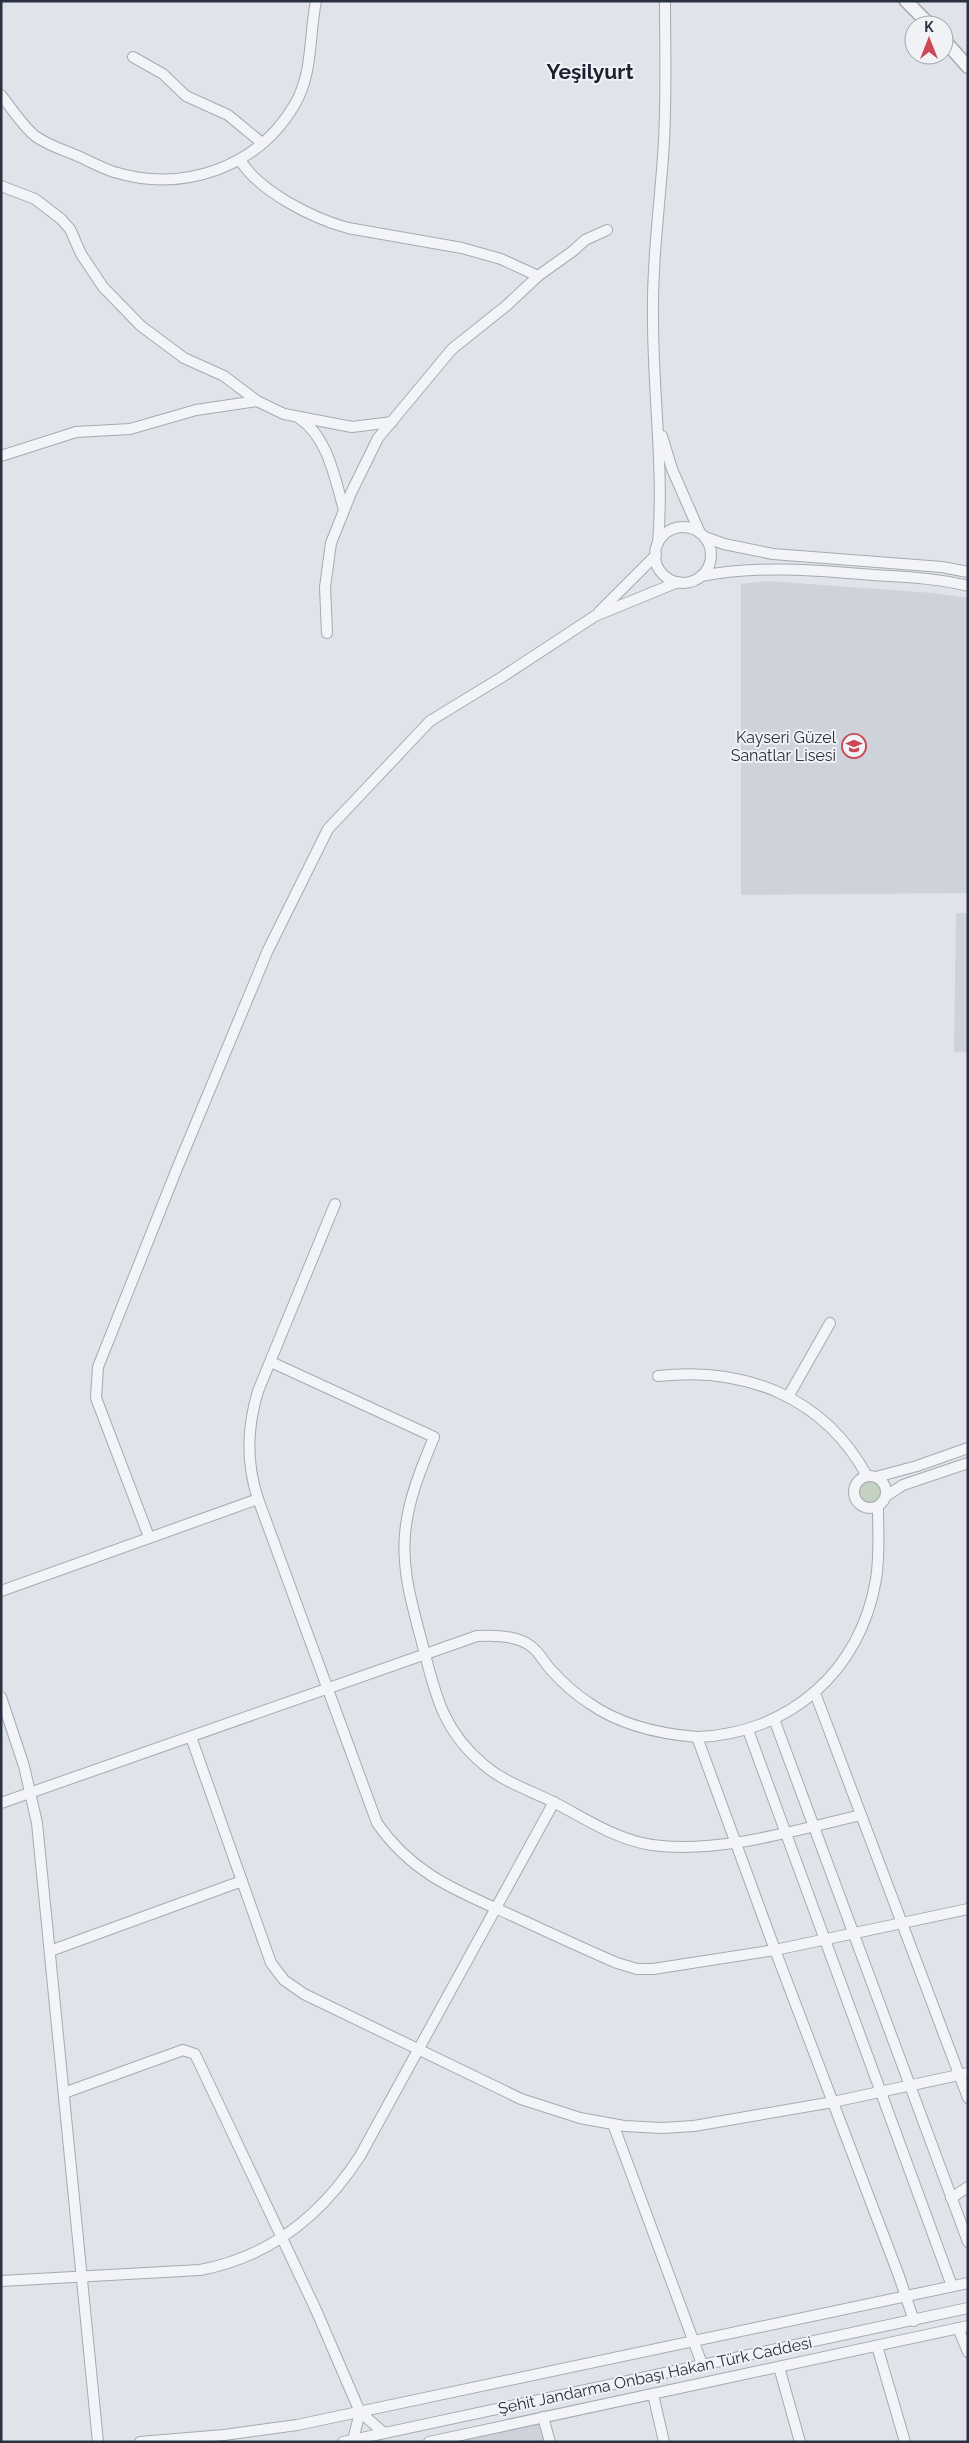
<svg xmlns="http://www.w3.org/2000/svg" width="969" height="2443" viewBox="0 0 969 2443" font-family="Raleway,sans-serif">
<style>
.built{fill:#ced2db}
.green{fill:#c5d2c1}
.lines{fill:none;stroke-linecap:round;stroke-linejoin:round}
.minor-casing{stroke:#a5aab3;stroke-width:12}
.tertiary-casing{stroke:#a5aab3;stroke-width:15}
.minor{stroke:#f3f4f7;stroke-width:10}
.tertiary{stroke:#f3f4f7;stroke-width:12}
.labels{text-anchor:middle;stroke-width:4;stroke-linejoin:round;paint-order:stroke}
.poi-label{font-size:16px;fill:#293040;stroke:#f0f2f6;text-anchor:end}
.street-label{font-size:16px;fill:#293040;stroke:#f0f2f6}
.district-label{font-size:21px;font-weight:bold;fill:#1b2131;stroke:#f0f2f6}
</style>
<rect width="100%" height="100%" fill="#e0e3e9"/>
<!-- built -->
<g class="built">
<polygon points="767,581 933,593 968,598 968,893 741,895 741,584"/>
<polygon points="956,913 968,913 968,1052 954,1052"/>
<polygon points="543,2417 550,2442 452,2442"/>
</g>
<!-- green -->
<circle class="green" cx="870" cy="1492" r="11"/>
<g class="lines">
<defs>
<g id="minor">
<polyline points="133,57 163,74 186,96 228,115 262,143"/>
<path d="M1,95c11,14 21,30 34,41 14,10 29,14 45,21 11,5 22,11 34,15 69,21 144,-4 181,-68 18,-31 14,-68 21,-103"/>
<path d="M240,160c20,32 72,58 108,68l114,20 39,11 37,17"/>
<polyline points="1,186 35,199 61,219 70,229 81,254 103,287 141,326 184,358 224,376 257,401 284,414 352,427 392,422"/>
<path d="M299,418c29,19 36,61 45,92"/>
<polyline points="662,436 672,469 700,533"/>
<polyline points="1,456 76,432 130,429 196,410 257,401"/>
<circle cx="683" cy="555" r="28"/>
<polyline points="705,537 724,544 773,554 942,567 968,572"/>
<path d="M658,543c6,-74 -5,-149 -5,-224 -1,-54 6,-108 10,-162 4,-52 2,-104 2,-156"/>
<path d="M701,576c58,-11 114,-6 172,-1 31,2 64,3 95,11"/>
<polyline points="599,612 656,555"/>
<polyline points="327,633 325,587 331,543 351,493 378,438 452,349 506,306 538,276 573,251 585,240 607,230"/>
<path d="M335,1204l-77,187c-11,37 -12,71 0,108l119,324c36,52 81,68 136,93 35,16 69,32 104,47l20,6h16l122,-19 193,-41"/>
<path d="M271,1362l163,75c-13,32 -26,62 -29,97 -3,35 6,67 15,101 14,52 19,92 63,129 21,19 52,28 76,41 30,16 59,35 93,40 67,9 144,-15 209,-30"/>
<path d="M658,1376c87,-10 166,21 209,100"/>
<polyline points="788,1397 830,1323"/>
<circle cx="870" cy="1492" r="16"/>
<polyline points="876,1477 917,1466 968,1448"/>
<polyline points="886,1496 903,1485 968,1463"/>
<polyline points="149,1537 96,1398 98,1367 176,1171 268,950 328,829 430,721 502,677 595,616 678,582"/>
<polyline points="1,1591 258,1499"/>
<polyline points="815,1693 968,2098"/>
<polyline points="1,1697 24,1766 37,1823 98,2442"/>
<polyline points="774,1719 968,2242"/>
<polyline points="748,1730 952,2286"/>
<polyline points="191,1737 271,1963 284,1980 304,1994 521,2099 580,2118 624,2126 662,2128 694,2126 833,2102 968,2073"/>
<path d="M697,1737c92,-3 164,-66 179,-158 4,-24 2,-48 2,-72"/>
<path d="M1,1803l476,-167c17,-1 41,-1 55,11 8,6 13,17 20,24 11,12 23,23 37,32 31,22 71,31 108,34l78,213 124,326 15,45"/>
<polyline points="50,1951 242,1881"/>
<polyline points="64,2093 183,2050 195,2054 316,2310 360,2412 384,2433"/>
<polyline points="613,2124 702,2364"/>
<polyline points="951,2198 968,2187"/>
<path d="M1,2281l199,-11c70,-13 122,-55 160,-114l194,-354"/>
<polyline points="958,2328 968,2352"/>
<polyline points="877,2346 905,2442"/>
<polyline points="779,2367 800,2442"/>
<polyline points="653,2394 664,2442"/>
<polyline points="543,2417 550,2442"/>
<polyline points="353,2440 360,2412"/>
<polyline points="140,2442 224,2435 297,2425 968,2283"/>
<polyline points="343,2442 968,2308"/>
<polyline points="429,2442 968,2326"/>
</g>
<g id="tertiary">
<polyline points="906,1 930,25"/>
<polyline points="944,40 968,67"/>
</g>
</defs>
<!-- minor casing -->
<use href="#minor" class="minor-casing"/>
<!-- tertiary casing -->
<use href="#tertiary" class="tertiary-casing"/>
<!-- minor -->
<use href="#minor" class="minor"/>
<!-- tertiary -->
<use href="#tertiary" class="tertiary"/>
</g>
<!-- icons -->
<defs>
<symbol id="school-ring" viewBox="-11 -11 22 22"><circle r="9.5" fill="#f0f2f6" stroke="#cb4855" stroke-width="1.5"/><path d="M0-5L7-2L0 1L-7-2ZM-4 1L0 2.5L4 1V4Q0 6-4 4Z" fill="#cb4855"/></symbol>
</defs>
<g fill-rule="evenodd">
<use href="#school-ring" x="840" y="732" width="28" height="28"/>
</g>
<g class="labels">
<!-- poi labels -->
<g class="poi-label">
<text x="836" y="743">Kayseri Güzel<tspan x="836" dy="18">Sanatlar Lisesi</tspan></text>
</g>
<!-- street labels -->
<g class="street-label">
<text transform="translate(655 2375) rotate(-12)" y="6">Şehit Jandarma Onbaşı Hakan Türk Caddesi</text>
</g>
<!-- district labels -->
<g class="district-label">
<text x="590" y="79">Yeşilyurt</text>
</g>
</g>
<!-- border -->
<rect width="969" height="2443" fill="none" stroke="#293040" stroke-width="5"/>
<!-- north arrow -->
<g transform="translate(929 40)"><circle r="24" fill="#f0f2f6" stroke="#a0a4ad"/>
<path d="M0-4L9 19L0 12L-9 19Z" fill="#cb4855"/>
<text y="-8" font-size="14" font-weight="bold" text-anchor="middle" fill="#293040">K</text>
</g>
</svg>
